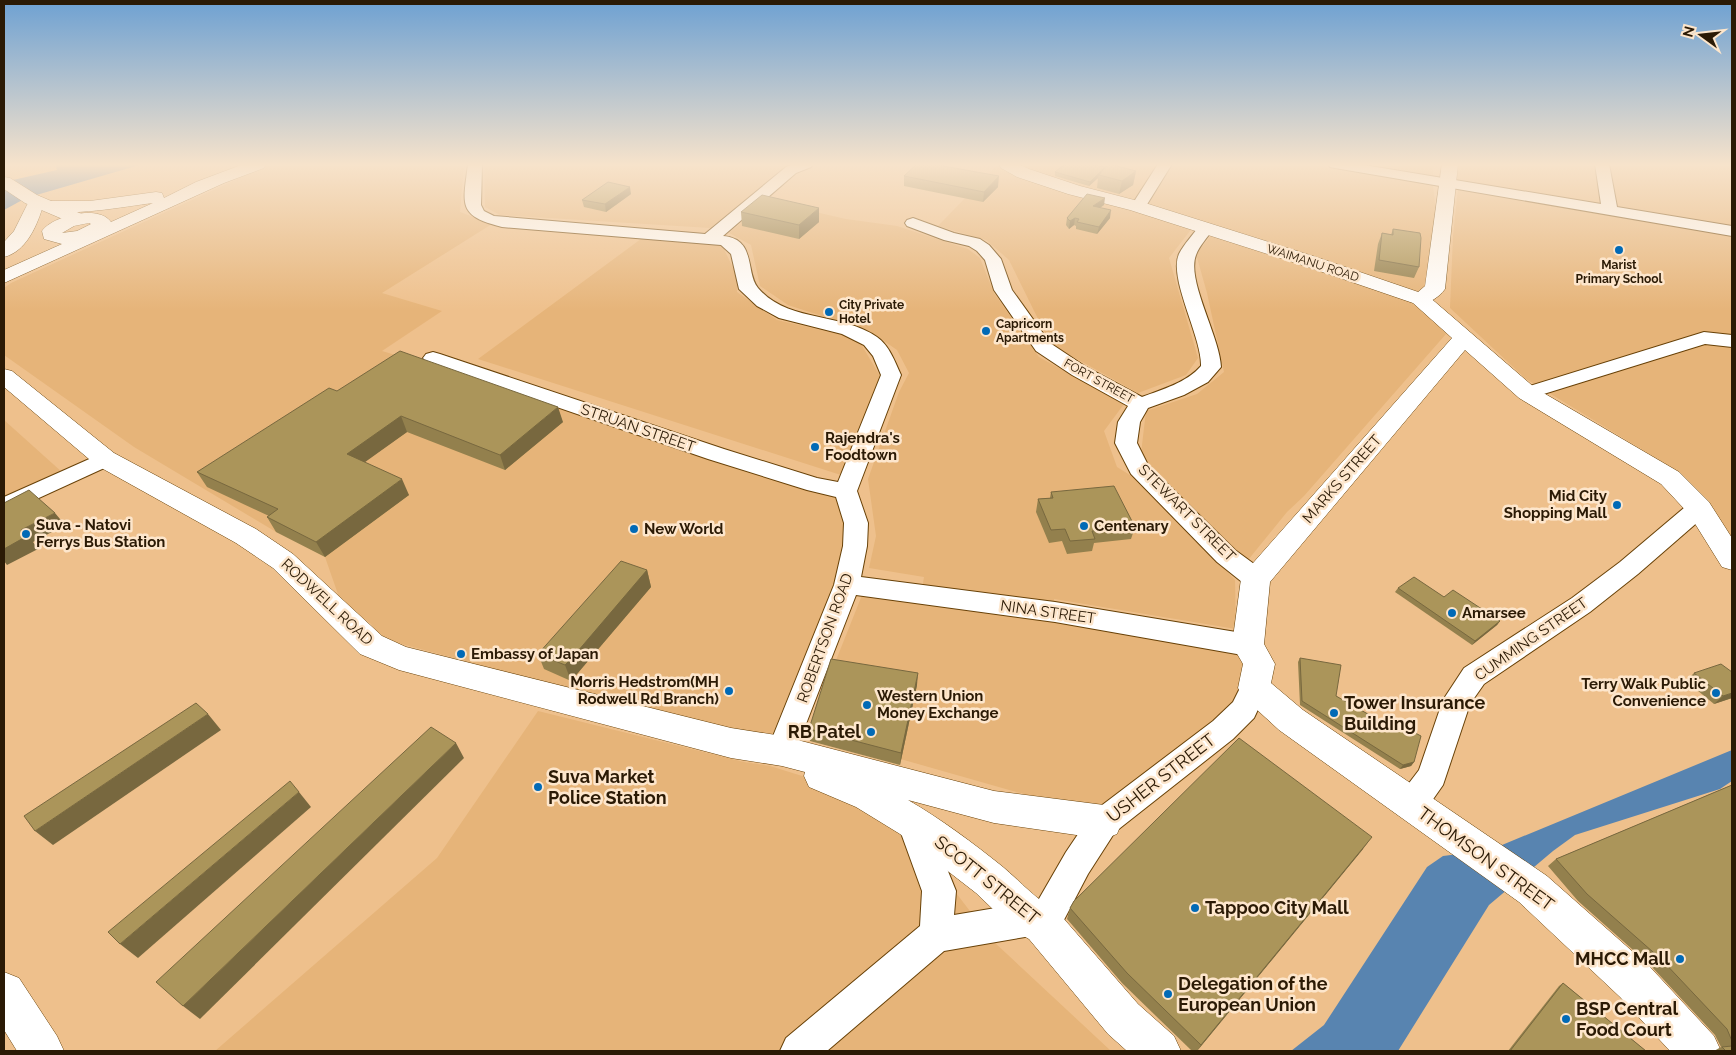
<svg xmlns="http://www.w3.org/2000/svg" width="1736" height="1055" viewBox="0 0 1736 1055" font-family="Raleway,sans-serif">
<style>
.built{fill:#e6b479}
.water{fill:#5884b0}
.lines{fill:none;stroke-linecap:round;stroke-linejoin:round}
.street-casing{stroke:#684107;stroke-width:2}
.secondary-casing{stroke:#684107;stroke-width:1}
.primary-casing{stroke:#684107;stroke-width:1}
.highway-casing{stroke:#684107;stroke-width:1}
.street{fill:#fff;fill-rule:evenodd}
.secondary{fill:#fff;fill-rule:evenodd}
.primary{fill:#fff;fill-rule:evenodd}
.highway{fill:#fff;fill-rule:evenodd}
.wall{fill:#93804d}
.shaded-wall{fill:#78683f}
.building{fill:#ab955a;stroke:#78683f}
.poi-dot{fill:#026ab6;stroke:#fde6cc;stroke-width:2}
.labels{text-anchor:middle;stroke-width:5;stroke-linejoin:round;paint-order:stroke}
.far-street-label{font-size:12px;fill:#2b1a05;stroke:#fde6cc}
.far-poi-label{font-size:12px;font-weight:bold;fill:#2b1a05;stroke:#fde6cc;text-anchor:start}
.street-label{font-size:15px;fill:#2b1a05;stroke:#fde6cc}
.poi-label{font-size:15px;font-weight:bold;fill:#2b1a05;stroke:#fde6cc;text-anchor:start}
.near-poi-label{font-size:18px;font-weight:bold;fill:#2b1a05;stroke:#fde6cc;text-anchor:start}
.near-street-label{font-size:18px;fill:#2b1a05;stroke:#fde6cc}
</style>
<rect width="100%" height="100%" fill="#eec08c"/>
<!-- built -->
<g class="built">
<polygon points="270,164 396,164 393,167 407,164 464,164 460,212 492,224 382,293 442,311 382,351 839,488 846,518 837,577 771,738 664,714 383,639 371,624 340,600 325,557 286,535 276,532 134,447 4,355 4,288 11,283"/>
<polygon points="484,164 793,164 710,228 500,215 485,207"/>
<polygon points="998,164 1006,164 1023,176 1193,227 1169,258 1198,358 1186,375 1138,393 1057,348 1044,331 1009,260 986,240 938,226"/>
<polygon points="1017,164 1162,164 1141,203 1030,173"/>
<polygon points="1171,164 1308,164 1433,185 1438,231 1429,291 1413,294 1143,206"/>
<polygon points="1364,164 1434,164 1433,175"/>
<polygon points="1456,164 1732,164 1732,231 1453,184"/>
<polygon points="1458,188 1732,234 1732,538 1712,508 1679,472 1526,379 1450,308 1453,236"/>
<polygon points="767,201 846,219 897,226 968,249 980,258 994,293 1039,357 1124,404 1104,431 1117,467 1146,485 1235,580 1236,629 1054,599 1055,612 921,596 924,577 869,568 876,536 868,479 899,392 909,373 897,350 871,332 788,305 760,286 751,245 729,233"/>
<polygon points="1213,233 1297,259 1426,308 1446,334 1304,496 1287,512 1248,560 1178,506 1140,462 1146,411 1197,394 1224,372 1207,293 1196,254"/>
<polygon points="645,236 721,243 737,276 737,292 777,320 843,335 861,344 880,376 844,476 478,359"/>
<polygon points="4,420 63,473 4,501"/>
<polygon points="864,590 1243,649 1247,688 1229,714 1094,814 830,739 815,713"/>
<polygon points="538,711 744,762 770,766 886,802 993,941 1111,1051 215,1051 437,858"/>
</g>
<!-- water -->
<g class="water">
<polygon points="55,164 143,164 26,198 4,210 4,182 57,170"/>
<polygon points="1732,750 1732,781 1720,789 1575,835 1553,851 1489,905 1398,1051 1291,1051 1324,1025 1427,867 1443,856 1490,850"/>
</g>
<g class="lines">
<defs>
<g id="street">
<path d="M468,164h14l-1,41 3,6 10,5 211,18 81,-67 8,-3h19l-2,3 -15,6 -73,63c34,3 22,37 35,52 30,35 83,24 119,49 12,8 18,25 24,38l-44,116 11,32 -1,23 -6,31 194,25 193,32 9,4 4,7 -4,7 -9,4 -193,-34 -199,-27 -64,165 -10,4 -10,-4 -5,-9 67,-166 9,-39 1,-23 -8,-26 -29,-7 -99,-31 -282,-97 -3,-4 3,-4 7,-2 7,2 284,95 93,29 21,4 43,-107 -8,-19 -9,-11 -22,-11 -63,-16 -22,-12 -18,-17 -8,-35 -10,-9 -219,-18c-45,-11 -39,-22 -34,-63z"/>
<polygon points="1158,164 1172,164 1146,206 1136,211 1131,209 1128,206 1135,200"/>
<polygon points="1328,164 1358,164 1601,204 1595,164 1609,164 1617,207 1732,226 1732,236 1335,168 1330,167"/>
<path d="M913,218l41,15 26,6 9,6 12,14 11,31 38,53 36,24 56,30c21,-8 44,-14 59,-31 1,-29 -33,-88 -22,-112 5,-10 14,-19 20,-28h12l2,3c-5,8 -14,17 -17,26 -10,25 24,82 25,112l-13,15 -24,13 -36,13 -8,14 -3,21 11,22 87,85 30,22 4,7 -4,7 -9,2 -9,-2 -30,-24 -86,-88 -16,-31 3,-21 10,-16 -56,-31 -36,-24 -42,-61 -9,-30 -8,-9 -8,-5 -25,-6 -37,-14 -2,-3 2,-3z"/>
<polygon points="1704,332 1732,335 1732,347 1705,344 1534,397 1527,399 1520,397 1517,393 1520,389"/>
<polygon points="105,452 113,454 116,459 113,464 4,514 4,497"/>
<polygon points="1699,500 1707,502 1711,508 1707,514 1638,574 1590,612 1484,684 1470,704 1443,785 1422,815 1411,819 1400,815 1396,805 1400,795 1419,770 1443,700 1464,668 1572,598 1620,562 1691,502"/>
<polygon points="1254,677 1264,680 1268,688 1254,718 1233,739 1115,832 1088,874 1055,937 1043,942 1031,936 944,951 827,1051 780,1051 786,1038 920,926 922,891 897,822 902,812 913,808 924,812 956,891 954,915 1032,902 1036,904 1066,852 1093,812 1213,721 1233,702 1244,680"/>
</g>
<path id="secondary" d="M1442,164h16l-13,125c-7,10 -20,17 -32,14l-3,-4 15,-13z"/>
<g id="primary">
<polygon points="999,164 1018,164 1029,169 1080,186 1142,202 1316,257 1427,295 1535,388 1679,472 1709,502 1732,538 1732,570 1722,567 1689,514 1661,484 1519,398 1465,350 1270,582 1264,644 1275,664 1271,683 1303,710 1547,876 1650,967 1714,1036 1721,1051 1670,1051 1620,997 1519,902 1279,730 1243,697 1238,688 1243,664 1232,645 1241,579 1246,571 1452,338 1413,303 1302,265 1130,210 1068,194 1017,177 1001,168"/>
<polygon points="4,177 10,178 37,195 84,215 87,219 84,223 78,224 72,223 25,203 4,189"/>
</g>
<g id="highway">
<path d="M244,164h22l-2,4 -40,15 -220,100v-13l58,-26 -18,-5 -2,-8c10,-15 57,-27 69,-9l42,-19c-27,3 -86,15 -111,6 -6,19 -17,43 -38,48v-15l10,-11 15,-30 6,-1 7,3 7,-2h41l66,-9 6,1 2,5 32,-16zM89,223l2,1 -14,7 -15,2 12,-7z"/>
<path d="M4,369l8,2 102,82 142,76 37,25 89,82 24,11 325,81 51,8 212,55 110,14 13,5 5,12 -5,12 -13,5 -110,-16 -86,-23c33,19 65,43 95,67 18,15 33,33 54,44l81,93 36,32 7,15h-54l-19,-17 -79,-95 -11,-6 -42,-40 -76,-59 -44,-27 -47,-20 -5,-11 1,-4 -23,-6 -51,-8 -332,-88 -39,-16 -87,-86 -37,-25 -140,-78 -92,-78z"/>
<polygon points="4,972 19,978 57,1036 64,1051 17,1051 4,1030"/>
</g>
</defs>
<!-- street casing -->
<use href="#street" class="street-casing"/>
<!-- secondary casing -->
<use href="#secondary" class="secondary-casing"/>
<!-- primary casing -->
<use href="#primary" class="primary-casing"/>
<!-- highway casing -->
<use href="#highway" class="highway-casing"/>
<!-- street -->
<use href="#street" class="street"/>
<!-- secondary -->
<use href="#secondary" class="secondary"/>
<!-- primary -->
<use href="#primary" class="primary"/>
<!-- highway -->
<use href="#highway" class="highway"/>
</g>
<!-- wall -->
<g class="wall">
<polygon points="1136,171 1133,185 1119,194 1097,188 1098,178 1089,186 1055,176 1055,172"/>
<polygon points="904,176 998,187 983,202 904,186"/>
<polygon points="631,194 606,212 584,207 582,200"/>
<polygon points="1104,205 1100,208 1110,218 1097,234 1076,229 1076,226 1074,225 1069,229 1066,225 1067,218"/>
<polygon points="741,212 819,222 799,239 742,226"/>
<polygon points="1393,229 1419,267 1414,278 1374,271 1378,244 1382,233 1391,235"/>
<polygon points="337,391 563,422 505,470 407,432 364,462 409,495 325,557 276,532 267,517 269,516 207,487 197,472"/>
<polygon points="1051,492 1135,527 1131,539 1094,543 1092,551 1067,554 1062,541 1049,543 1036,512 1038,499 1050,498"/>
<polygon points="647,570 651,587 571,681 544,669 538,654"/>
<polygon points="1398,588 1444,597 1500,621 1497,625 1472,645 1395,592"/>
<polygon points="1300,658 1336,696 1381,722 1385,717 1414,762 1411,766 1400,769 1300,705 1298,662"/>
<polygon points="1694,673 1732,698 1714,704 1686,681"/>
<polygon points="917,685 900,765 810,741 809,729"/>
<polygon points="1732,785 1732,1051 1714,1051 1721,1047 1715,1035 1651,966 1578,901 1548,866 1556,859"/>
<polygon points="1363,849 1197,1051 1192,1051 1122,983 1067,919 1070,908"/>
<polygon points="1563,983 1646,1051 1508,1051 1559,986"/>
</g>
<!-- shaded-wall -->
<g class="shaded-wall">
<polygon points="1106,167 1099,175 1098,178 1089,186 1090,182"/>
<polygon points="1136,171 1133,185 1119,194 1122,181"/>
<polygon points="999,176 998,187 983,202 984,192"/>
<polygon points="630,187 631,194 606,212 605,204"/>
<polygon points="1105,198 1104,205 1091,213 1093,206"/>
<polygon points="819,208 819,222 799,239 799,225"/>
<polygon points="1111,210 1110,218 1097,234 1099,227"/>
<polygon points="1075,218 1074,225 1069,229 1070,221"/>
<polygon points="558,407 563,422 505,470 500,455"/>
<polygon points="401,416 407,432 354,470 347,454"/>
<polygon points="402,479 409,495 325,557 316,542"/>
<polygon points="55,513 65,525 33,542 38,549 7,565 4,561 4,549 21,530"/>
<polygon points="647,570 651,587 571,681 565,665"/>
<polygon points="1500,621 1497,625 1472,645 1475,641"/>
<polygon points="918,673 917,685 900,765 901,753"/>
<polygon points="1732,693 1732,698 1714,704 1723,696"/>
<polygon points="208,714 221,730 53,845 35,831"/>
<polygon points="456,743 464,758 200,1019 183,1006"/>
<polygon points="1414,762 1411,766 1400,769 1403,765"/>
<polygon points="299,792 311,807 138,958 120,944"/>
<polygon points="1372,837 1363,849 1197,1051 1201,1045"/>
</g>
<!-- building -->
<g class="building">
<polygon points="917,164 932,164 999,176 984,192 904,176"/>
<polygon points="1065,164 1090,164 1105,167 1090,182 1055,172"/>
<polygon points="1108,164 1110,164 1136,171 1122,181 1099,175"/>
<polygon points="608,182 630,187 605,204 582,200"/>
<polygon points="1087,194 1105,198 1093,206 1111,210 1099,227 1077,222 1079,219 1075,218 1070,221 1067,218"/>
<polygon points="762,195 819,208 799,225 741,212"/>
<polygon points="1393,229 1420,233 1421,238 1419,267 1379,260 1382,233 1393,235"/>
<polygon points="400,351 558,407 500,455 401,416 347,454 402,479 316,542 267,517 278,509 197,472 329,388 337,391"/>
<polygon points="1114,486 1135,527 1092,531 1095,539 1070,541 1065,529 1051,530 1038,499 1053,498 1051,492"/>
<polygon points="29,490 55,513 21,530 27,536 4,549 4,503"/>
<polygon points="621,561 647,570 572,658 565,665 538,654"/>
<polygon points="1414,577 1444,597 1453,590 1500,621 1475,641 1398,588"/>
<polygon points="1300,658 1341,665 1336,696 1382,722 1385,717 1421,736 1414,762 1403,765 1302,701"/>
<polygon points="831,659 918,673 901,753 809,729"/>
<polygon points="1721,664 1732,672 1732,693 1723,696 1694,673"/>
<polygon points="196,703 208,714 35,831 24,816"/>
<polygon points="431,727 456,743 183,1006 156,982"/>
<polygon points="1239,738 1372,837 1201,1045 1127,973 1070,908 1074,901"/>
<polygon points="290,781 299,792 120,944 108,932"/>
<polygon points="1732,785 1732,1041 1727,1029 1661,959 1587,894 1556,859"/>
<polygon points="1563,983 1646,1051 1510,1051"/>
<polygon points="1732,1046 1732,1051 1726,1051 1722,1047"/>
</g>
<!-- sky -->
<linearGradient id="sky" x2="0" y2="1"><stop stop-color="#6ea1d2"/><stop offset="0.53" stop-color="#f7e3cb"/><stop offset="1" stop-color="#f7e3cb" stop-opacity="0"/></linearGradient>
<rect width="1736" height="311" fill="url(#sky)"/>
<!-- markers -->
<g class="poi-dot">
<circle cx="1619" cy="250" r="5"/>
<circle cx="829" cy="312" r="5"/>
<circle cx="986" cy="331" r="5"/>
<circle cx="815" cy="447" r="5"/>
<circle cx="1617" cy="505" r="5"/>
<circle cx="1084" cy="526" r="5"/>
<circle cx="634" cy="529" r="5"/>
<circle cx="26" cy="534" r="5"/>
<circle cx="1452" cy="613" r="5"/>
<circle cx="461" cy="654" r="5"/>
<circle cx="729" cy="691" r="5"/>
<circle cx="1716" cy="693" r="5"/>
<circle cx="867" cy="705" r="5"/>
<circle cx="1334" cy="713" r="5"/>
<circle cx="871" cy="732" r="5"/>
<circle cx="538" cy="787" r="5"/>
<circle cx="1195" cy="908" r="5"/>
<circle cx="1680" cy="959" r="5"/>
<circle cx="1168" cy="994" r="5"/>
<circle cx="1566" cy="1019" r="5"/>
</g>
<g class="labels">
<!-- far-street labels -->
<g class="far-street-label">
<text transform="translate(1313 263) rotate(18)" y="4">WAIMANU ROAD</text>
<text transform="translate(1099 381) rotate(29)" y="4">FORT STREET</text>
</g>
<!-- far-poi labels -->
<g class="far-poi-label">
<text x="1619" y="269" text-anchor="middle">Marist<tspan x="1619" dy="14">Primary School</tspan></text>
<text x="839" y="309">City Private<tspan x="839" dy="14">Hotel</tspan></text>
<text x="996" y="328">Capricorn<tspan x="996" dy="14">Apartments</tspan></text>
</g>
<!-- street labels -->
<g class="street-label">
<text transform="translate(638 428) rotate(19)" y="5">STRUAN STREET</text>
<text transform="translate(1342 479) rotate(-49)" y="5">MARKS STREET</text>
<text transform="translate(1187 513) rotate(45)" y="5">STEWART STREET</text>
<text transform="translate(327 602) rotate(43)" y="5">RODWELL ROAD</text>
<text transform="translate(1048 612) rotate(8)" y="5">NINA STREET</text>
<text transform="translate(825 638) rotate(-70)" y="5">ROBERTSON ROAD</text>
<text transform="translate(1531 639) rotate(-35)" y="5">CUMMING STREET</text>
</g>
<!-- poi labels -->
<g class="poi-label">
<text x="825" y="443">Rajendra's<tspan x="825" dy="17">Foodtown</tspan></text>
<text x="1607" y="501" text-anchor="end">Mid City<tspan x="1607" dy="17">Shopping Mall</tspan></text>
<text x="36" y="530">Suva - Natovi<tspan x="36" dy="17">Ferrys Bus Station</tspan></text>
<text x="1094" y="531">Centenary</text>
<text x="644" y="534">New World</text>
<text x="1462" y="618">Amarsee</text>
<text x="471" y="659">Embassy of Japan</text>
<text x="719" y="687" text-anchor="end">Morris Hedstrom(MH<tspan x="719" dy="17">Rodwell Rd Branch)</tspan></text>
<text x="1706" y="689" text-anchor="end">Terry Walk Public<tspan x="1706" dy="17">Convenience</tspan></text>
<text x="877" y="701">Western Union<tspan x="877" dy="17">Money Exchange</tspan></text>
</g>
<!-- near-poi labels -->
<g class="near-poi-label">
<text x="1344" y="709">Tower Insurance<tspan x="1344" dy="21">Building</tspan></text>
<text x="861" y="738" text-anchor="end">RB Patel</text>
<text x="548" y="783">Suva Market<tspan x="548" dy="21">Police Station</tspan></text>
<text x="1205" y="914">Tappoo City Mall</text>
<text x="1670" y="965" text-anchor="end">MHCC Mall</text>
<text x="1178" y="990">Delegation of the<tspan x="1178" dy="21">European Union</tspan></text>
<text x="1576" y="1015">BSP Central<tspan x="1576" dy="21">Food Court</tspan></text>
</g>
<!-- near-street labels -->
<g class="near-street-label">
<text transform="translate(1161 778) rotate(-38)" y="6">USHER STREET</text>
<text transform="translate(1486 859) rotate(36)" y="6">THOMSON STREET</text>
<text transform="translate(987 880) rotate(39)" y="6">SCOTT STREET</text>
</g>
</g>
<!-- border -->
<rect width="1736" height="1055" fill="none" stroke="#2b1a05" stroke-width="10"/>
<!-- north arrow -->
<g transform="translate(1701 35) rotate(285)" stroke="#fde6cc" stroke-width="4" paint-order="stroke">
<path d="M0-4L9 19L0 12L-9 19Z" fill="#2b1a05"/>
<text y="-8" font-size="14" font-weight="bold" text-anchor="middle" fill="#2b1a05">N</text>
</g>
</svg>
